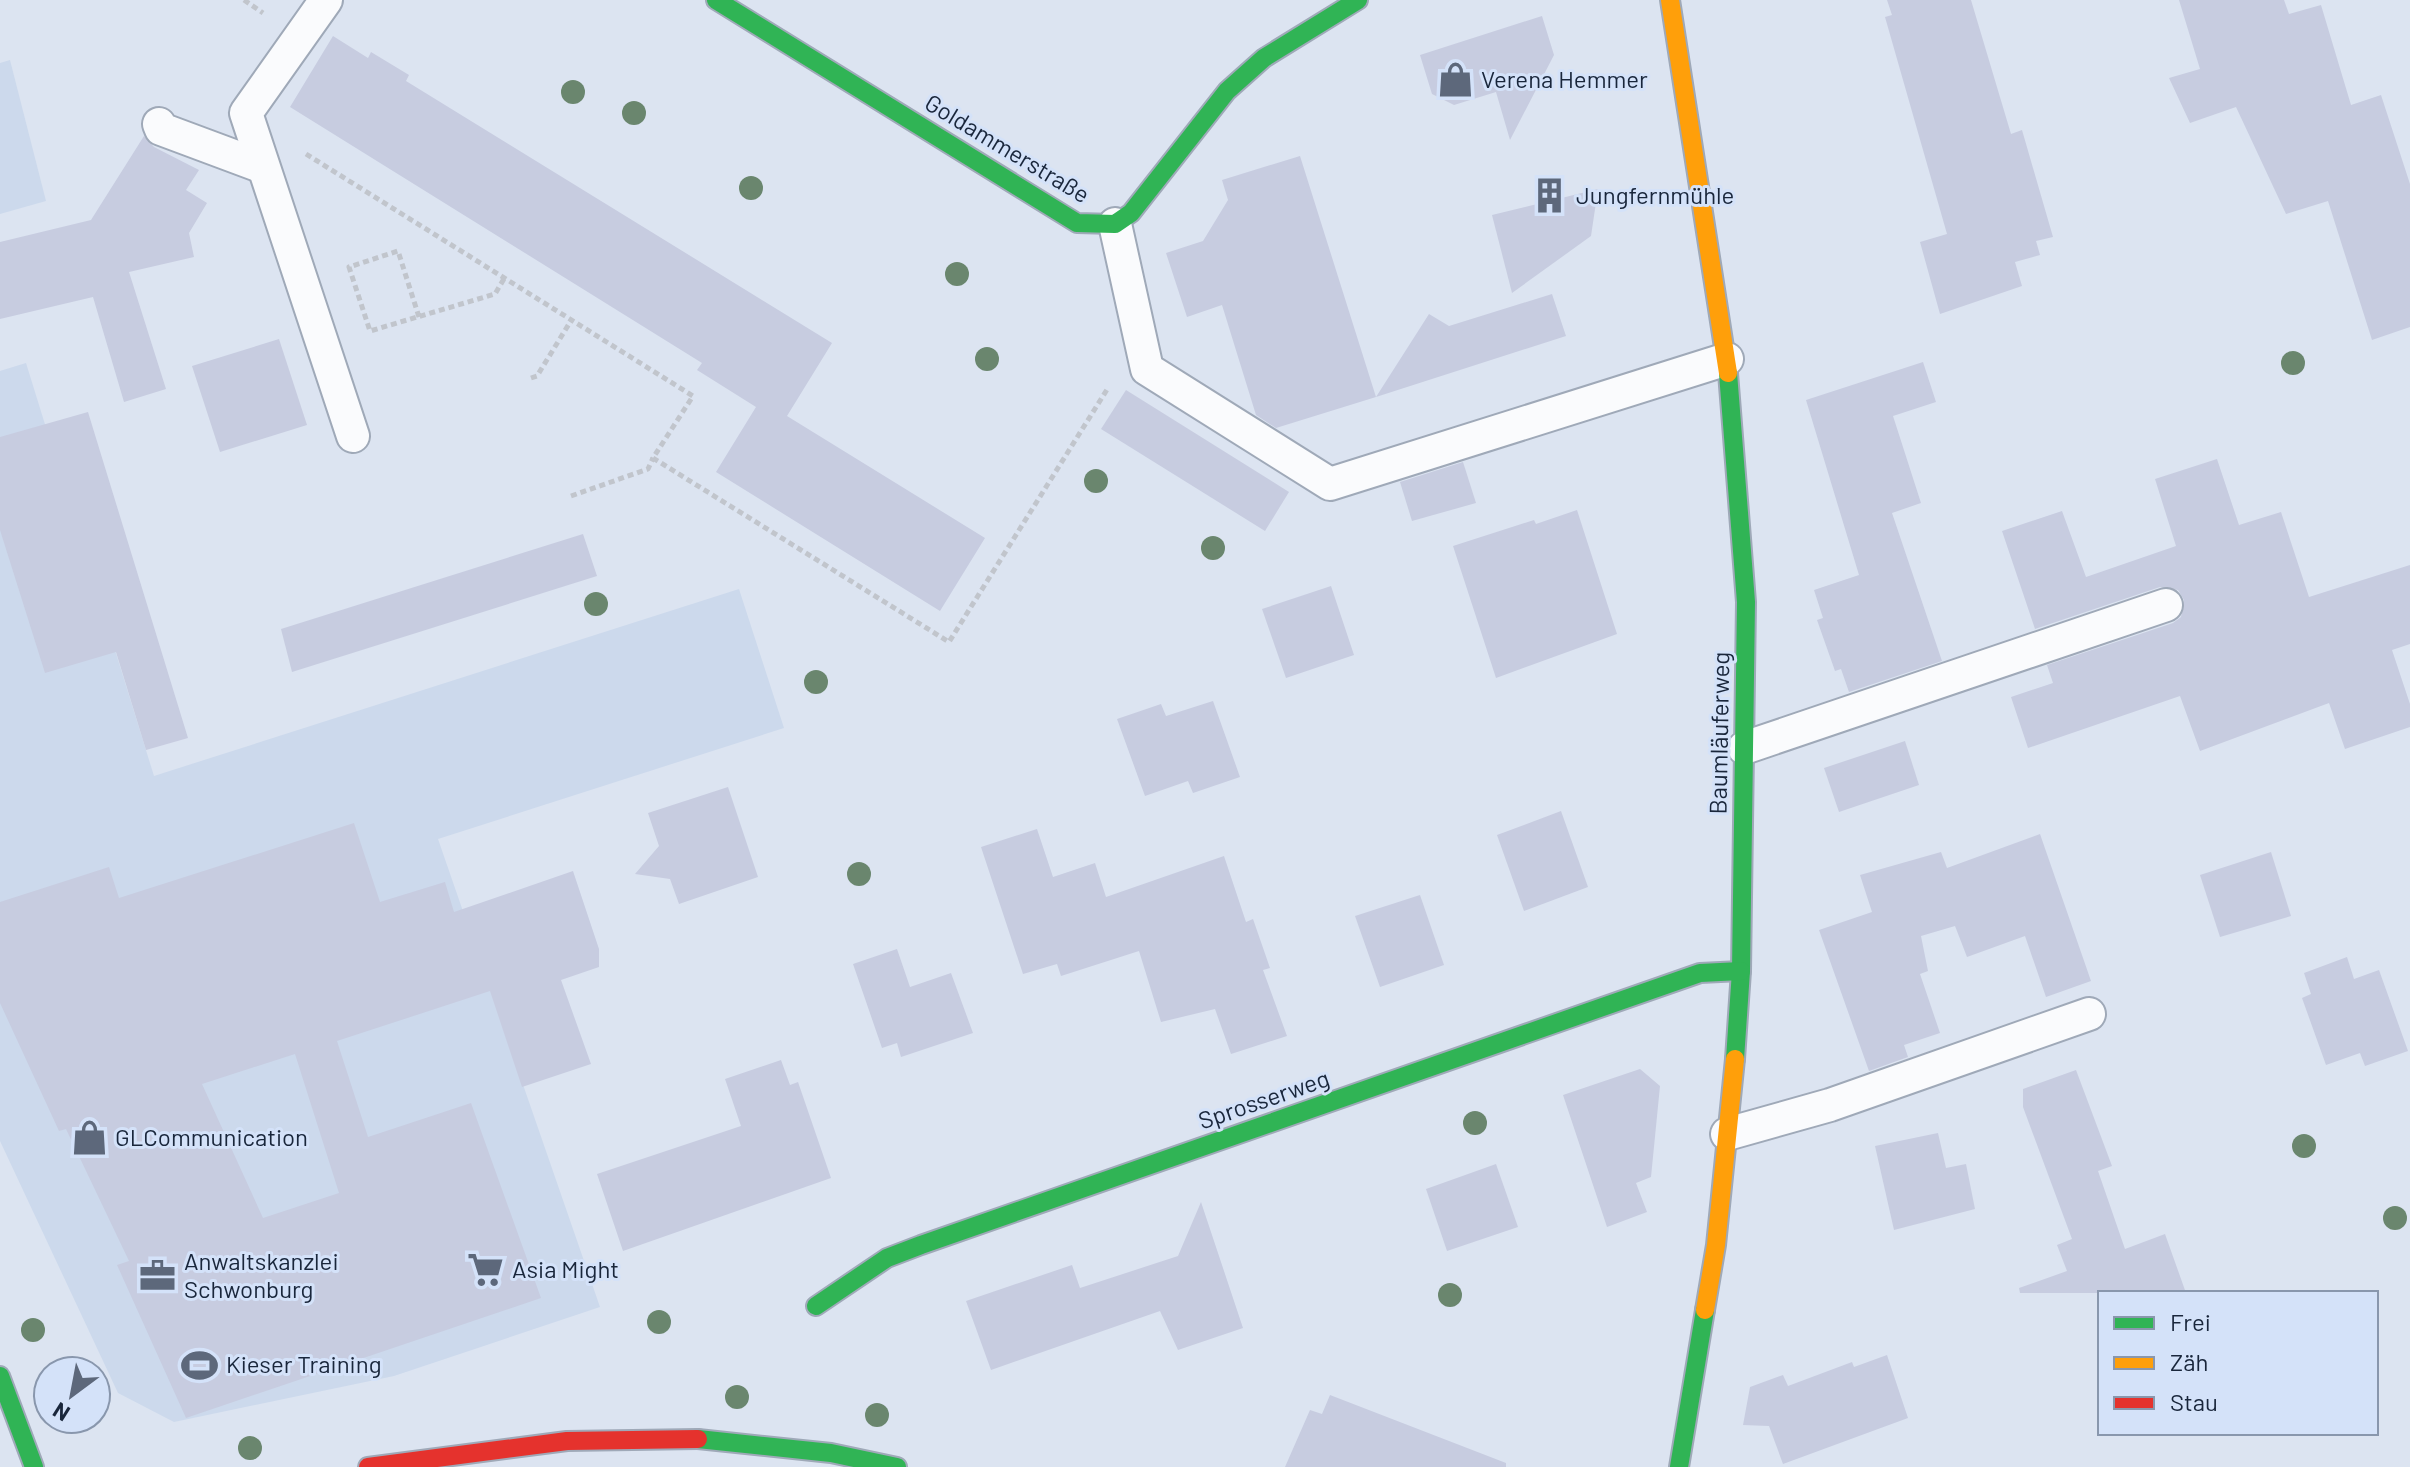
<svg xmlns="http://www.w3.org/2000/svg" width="2410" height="1467" viewBox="0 0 2410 1467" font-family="Barlow,sans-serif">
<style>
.built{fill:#ccd9ec}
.building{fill:#c7cce0;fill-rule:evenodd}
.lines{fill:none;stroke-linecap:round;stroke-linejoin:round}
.lane-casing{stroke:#9fa9b8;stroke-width:36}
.fast-casing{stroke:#9fa9b8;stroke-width:22}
.slow-casing{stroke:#9fa9b8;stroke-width:22}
.jam-casing{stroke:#9fa9b8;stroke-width:22}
.path{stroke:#c1c5cc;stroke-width:5;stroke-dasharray:6 4;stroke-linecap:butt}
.lane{stroke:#fafbfd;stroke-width:32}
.fast{stroke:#30b455;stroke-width:18}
.slow{stroke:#ff9f0a;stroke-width:18}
.jam{stroke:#e5322d;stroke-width:18}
.tree{fill:#6a866e}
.labels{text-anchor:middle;stroke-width:6;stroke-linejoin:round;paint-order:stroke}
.poi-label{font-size:24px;fill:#19263b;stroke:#d4e2f9;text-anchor:start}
.street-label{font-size:24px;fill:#19263b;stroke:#d4e2f9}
</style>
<rect width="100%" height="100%" fill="#dce4f1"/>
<!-- built -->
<g class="built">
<polygon points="10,60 46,201 0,214 0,63"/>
<polygon points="26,363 154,776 739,589 784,728 438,839 600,1307 394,1376 174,1422 118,1393 0,1141 0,371"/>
</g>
<!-- building -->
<g class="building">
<polygon points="1887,0 1971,0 2011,134 2022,130 2053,237 2036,241 2040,255 2015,262 2022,286 1940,314 1920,242 1947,234 1885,17 1892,15"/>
<polygon points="2179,0 2284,0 2289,14 2321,5 2351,105 2381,95 2410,184 2410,327 2372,340 2328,201 2286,214 2236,107 2190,123 2169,78 2200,69"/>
<polygon points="1542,16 1554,55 1510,140 1496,92 1454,105 1432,94 1420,55"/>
<polygon points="333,36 368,58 371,52 409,75 406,81 832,343 787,416 985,538 940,611 716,472 756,407 697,370 702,363 290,107"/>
<polygon points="144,136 154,147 199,170 186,190 207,203 189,233 194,257 129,272 166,389 124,402 93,297 0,319 0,242 91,220"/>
<polygon points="1300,156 1376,397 1276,428 1256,415 1222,305 1187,317 1166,253 1203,241 1228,200 1222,180"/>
<polygon points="1598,189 1591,236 1512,293 1492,215"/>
<polygon points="1552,294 1566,336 1376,397 1429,314 1449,326"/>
<polygon points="279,339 307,425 220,452 192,366"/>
<polygon points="1923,362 1936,402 1893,416 1921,503 1892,513 1942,661 1849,692 1841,669 1835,671 1817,620 1823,618 1814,590 1859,575 1806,400"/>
<polygon points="1126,390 1289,492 1265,531 1101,429"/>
<polygon points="88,412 188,738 146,750 116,652 45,673 0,530 0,437"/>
<polygon points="2217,459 2239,525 2281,512 2309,597 2410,565 2410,644 2392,650 2410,704 2410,727 2345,749 2329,703 2200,751 2180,696 2028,748 2011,697 2053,683 2047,665 2173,623 2181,617 2184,600 2178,590 2160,587 2035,629 2002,531 2062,511 2086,577 2176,546 2155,479"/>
<polygon points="1463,462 1476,503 1412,521 1400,482"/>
<polygon points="1577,510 1617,634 1496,678 1453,546 1534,520 1536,524"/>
<polygon points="583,534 597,576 292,672 281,629"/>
<polygon points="1331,586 1354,655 1286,678 1262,609"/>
<polygon points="1213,701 1240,777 1193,793 1188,781 1145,796 1117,719 1161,704 1166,716"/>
<polygon points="1905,741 1919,785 1839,812 1824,768"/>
<polygon points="728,787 758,877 679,904 670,879 635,874 659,846 648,813"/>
<polygon points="1561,811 1588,887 1524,911 1497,835"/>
<path d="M354,823l26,79 65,-20 9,30 119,-41 26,78v18l-38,13 30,84 -69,23 -32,-96 -153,50 31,96 103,-34 70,195 -355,120 -69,-153 12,-4 -63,-132 -7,2 -59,-128v-101l109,-35 10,31zM295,1054l44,139 -76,25 -61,-134z"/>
<polygon points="1037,829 1053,877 1095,863 1106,897 1224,856 1246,922 1253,919 1270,968 1263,970 1287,1036 1231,1054 1215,1009 1161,1022 1139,951 1061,976 1057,964 1023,974 981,847"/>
<polygon points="2040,834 2091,981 2046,997 2025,936 1967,957 1955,926 1921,936 1928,971 1920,974 1940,1033 1904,1045 1908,1057 1869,1071 1819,930 1872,912 1860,875 1941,852 1947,868"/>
<polygon points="2271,852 2291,916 2220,937 2200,875"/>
<polygon points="1420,895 1444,965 1380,987 1355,916"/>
<polygon points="897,949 910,987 951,973 973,1033 901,1057 897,1043 882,1048 853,964"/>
<polygon points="2347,957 2354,979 2379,970 2408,1051 2365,1066 2360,1053 2326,1065 2302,998 2311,994 2304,973"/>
<polygon points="781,1060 790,1085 798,1082 831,1178 623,1251 597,1174 741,1126 725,1079"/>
<polygon points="1640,1069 1660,1086 1651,1177 1636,1183 1647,1212 1607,1227 1563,1095"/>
<polygon points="2076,1070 2112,1166 2098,1171 2125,1249 2165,1234 2186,1293 2020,1293 2019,1288 2067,1271 2057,1245 2072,1239 2023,1107 2023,1089"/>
<polygon points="1938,1133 1946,1168 1966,1164 1975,1209 1894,1230 1875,1146"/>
<polygon points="1496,1164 1518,1227 1447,1251 1426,1189"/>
<polygon points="1201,1202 1243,1328 1178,1350 1160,1311 991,1370 966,1301 1072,1265 1080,1288 1178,1256"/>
<polygon points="1887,1355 1908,1418 1783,1464 1769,1426 1743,1425 1750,1387 1783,1375 1788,1386 1852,1362 1854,1367"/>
<polygon points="1330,1395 1506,1463 1506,1467 1285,1467 1310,1410 1322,1414"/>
</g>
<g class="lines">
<defs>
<g id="lane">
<polyline points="326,0 246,113 353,436"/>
<polyline points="159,124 161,129 263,167"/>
<polyline points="1115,224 1147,369 1330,484 1727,359"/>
<polyline points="1744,748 2166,605"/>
<polyline points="1727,1134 1830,1105 2089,1014"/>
</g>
<g id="fast">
<polyline points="716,0 1077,223 1115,224 1131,213 1227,91 1264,58 1358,0"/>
<polyline points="1728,373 1746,602 1741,971 1735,1059"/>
<polyline points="816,1306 887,1258 921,1245 1700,973 1741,971"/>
<polyline points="0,1376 34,1467"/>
<polyline points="698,1439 831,1453 897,1467"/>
<polyline points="1679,1467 1705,1310"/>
</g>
<g id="slow">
<polyline points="1670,0 1728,373"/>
<polyline points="1705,1310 1716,1245 1735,1059"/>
</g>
<polyline id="jam" points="368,1467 567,1441 698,1439"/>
</defs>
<!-- lane casing -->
<use href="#lane" class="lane-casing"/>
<!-- fast casing -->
<use href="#fast" class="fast-casing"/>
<!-- slow casing -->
<use href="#slow" class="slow-casing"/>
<!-- jam casing -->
<use href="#jam" class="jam-casing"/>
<!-- path -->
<g class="path">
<polyline points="244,0 263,13"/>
<polyline points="306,154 693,396 653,458 949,642 1108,388"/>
<polyline points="419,317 398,251 349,267 370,331 495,294 505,277"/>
<polyline points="531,378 537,376 572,319"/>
<polyline points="571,496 648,469 653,458"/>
</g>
<!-- lane -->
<use href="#lane" class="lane"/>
<!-- fast -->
<use href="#fast" class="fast"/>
<!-- slow -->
<use href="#slow" class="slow"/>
<!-- jam -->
<use href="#jam" class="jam"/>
</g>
<!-- trees -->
<g class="tree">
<circle cx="573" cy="92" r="12"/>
<circle cx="634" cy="113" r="12"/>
<circle cx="751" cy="188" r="12"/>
<circle cx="957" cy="274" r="12"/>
<circle cx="987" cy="359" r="12"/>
<circle cx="2293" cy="363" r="12"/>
<circle cx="1096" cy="481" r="12"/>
<circle cx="1213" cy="548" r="12"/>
<circle cx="596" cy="604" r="12"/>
<circle cx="816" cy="682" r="12"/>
<circle cx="859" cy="874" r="12"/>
<circle cx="1475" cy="1123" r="12"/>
<circle cx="2304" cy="1146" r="12"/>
<circle cx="2395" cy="1218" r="12"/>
<circle cx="1450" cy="1295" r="12"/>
<circle cx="659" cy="1322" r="12"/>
<circle cx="33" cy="1330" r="12"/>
<circle cx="737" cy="1397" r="12"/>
<circle cx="877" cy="1415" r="12"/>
<circle cx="250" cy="1448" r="12"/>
</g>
<!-- icons -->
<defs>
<symbol id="shop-bare" viewBox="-9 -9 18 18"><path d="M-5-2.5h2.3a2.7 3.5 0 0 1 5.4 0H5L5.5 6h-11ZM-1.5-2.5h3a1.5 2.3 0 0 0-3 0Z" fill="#5d687b" stroke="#d4e2f9" stroke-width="2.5" paint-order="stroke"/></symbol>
<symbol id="building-bare" viewBox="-9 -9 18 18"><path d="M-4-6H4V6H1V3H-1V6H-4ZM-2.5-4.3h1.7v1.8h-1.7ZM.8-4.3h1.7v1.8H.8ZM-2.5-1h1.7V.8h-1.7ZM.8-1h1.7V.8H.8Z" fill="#5d687b" stroke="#d4e2f9" stroke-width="2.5" paint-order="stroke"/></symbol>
<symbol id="supermarket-bare" viewBox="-9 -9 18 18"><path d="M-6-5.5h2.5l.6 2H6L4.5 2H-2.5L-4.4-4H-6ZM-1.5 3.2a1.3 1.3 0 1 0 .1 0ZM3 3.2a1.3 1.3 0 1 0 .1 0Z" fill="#5d687b" stroke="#d4e2f9" stroke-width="2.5" paint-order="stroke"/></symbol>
<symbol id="office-bare" viewBox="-9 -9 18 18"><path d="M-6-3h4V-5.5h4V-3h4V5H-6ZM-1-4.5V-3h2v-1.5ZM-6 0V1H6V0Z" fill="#5d687b" stroke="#d4e2f9" stroke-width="2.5" paint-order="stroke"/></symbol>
<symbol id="stadium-bare" viewBox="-9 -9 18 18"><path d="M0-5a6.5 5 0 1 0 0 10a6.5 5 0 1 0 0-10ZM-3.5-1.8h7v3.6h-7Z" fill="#5d687b" stroke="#d4e2f9" stroke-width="2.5" paint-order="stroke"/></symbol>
</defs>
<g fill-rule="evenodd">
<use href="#shop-bare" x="1430" y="54" width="51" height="51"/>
<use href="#building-bare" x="1524" y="170" width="51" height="51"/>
<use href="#shop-bare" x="64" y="1112" width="51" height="51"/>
<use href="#supermarket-bare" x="460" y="1244" width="51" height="51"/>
<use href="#office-bare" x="132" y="1250" width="51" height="51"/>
<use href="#stadium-bare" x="174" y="1340" width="51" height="51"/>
</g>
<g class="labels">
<!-- poi labels -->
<g class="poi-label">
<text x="1481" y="88">Verena Hemmer</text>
<text x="1576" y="204">Jungfernmühle</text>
<text x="115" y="1146">GLCommunication</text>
<text x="184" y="1270">Anwaltskanzlei<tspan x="184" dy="28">Schwonburg</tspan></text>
<text x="512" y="1278">Asia Might</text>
<text x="226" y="1373">Kieser Training</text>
</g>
<!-- street labels -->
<g class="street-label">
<text transform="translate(1007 149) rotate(31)" y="8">Goldammerstraße</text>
<text transform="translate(1720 733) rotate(-89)" y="8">Baumläuferweg</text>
<text transform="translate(1264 1100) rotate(-19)" y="8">Sprosserweg</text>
</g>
</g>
<!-- legend -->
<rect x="2098" y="1291" width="280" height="144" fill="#d4e2f9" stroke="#8997ad" stroke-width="2"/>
<rect x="2114" y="1317" width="40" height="12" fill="#30b455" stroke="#8997ad" stroke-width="2"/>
<text x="2170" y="1331" font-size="24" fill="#19263b">Frei</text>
<rect x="2114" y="1357" width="40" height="12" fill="#ff9f0a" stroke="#8997ad" stroke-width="2"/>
<text x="2170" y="1371" font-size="24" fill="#19263b">Zäh</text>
<rect x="2114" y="1397" width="40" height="12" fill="#e5322d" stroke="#8997ad" stroke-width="2"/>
<text x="2170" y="1411" font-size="24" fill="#19263b">Stau</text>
<!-- north arrow -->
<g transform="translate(72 1395) rotate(212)"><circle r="38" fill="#d4e2f9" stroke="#8997ad" stroke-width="2"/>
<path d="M0-6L14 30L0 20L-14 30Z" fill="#5d687b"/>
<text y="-12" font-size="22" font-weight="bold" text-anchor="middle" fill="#19263b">N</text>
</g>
</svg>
